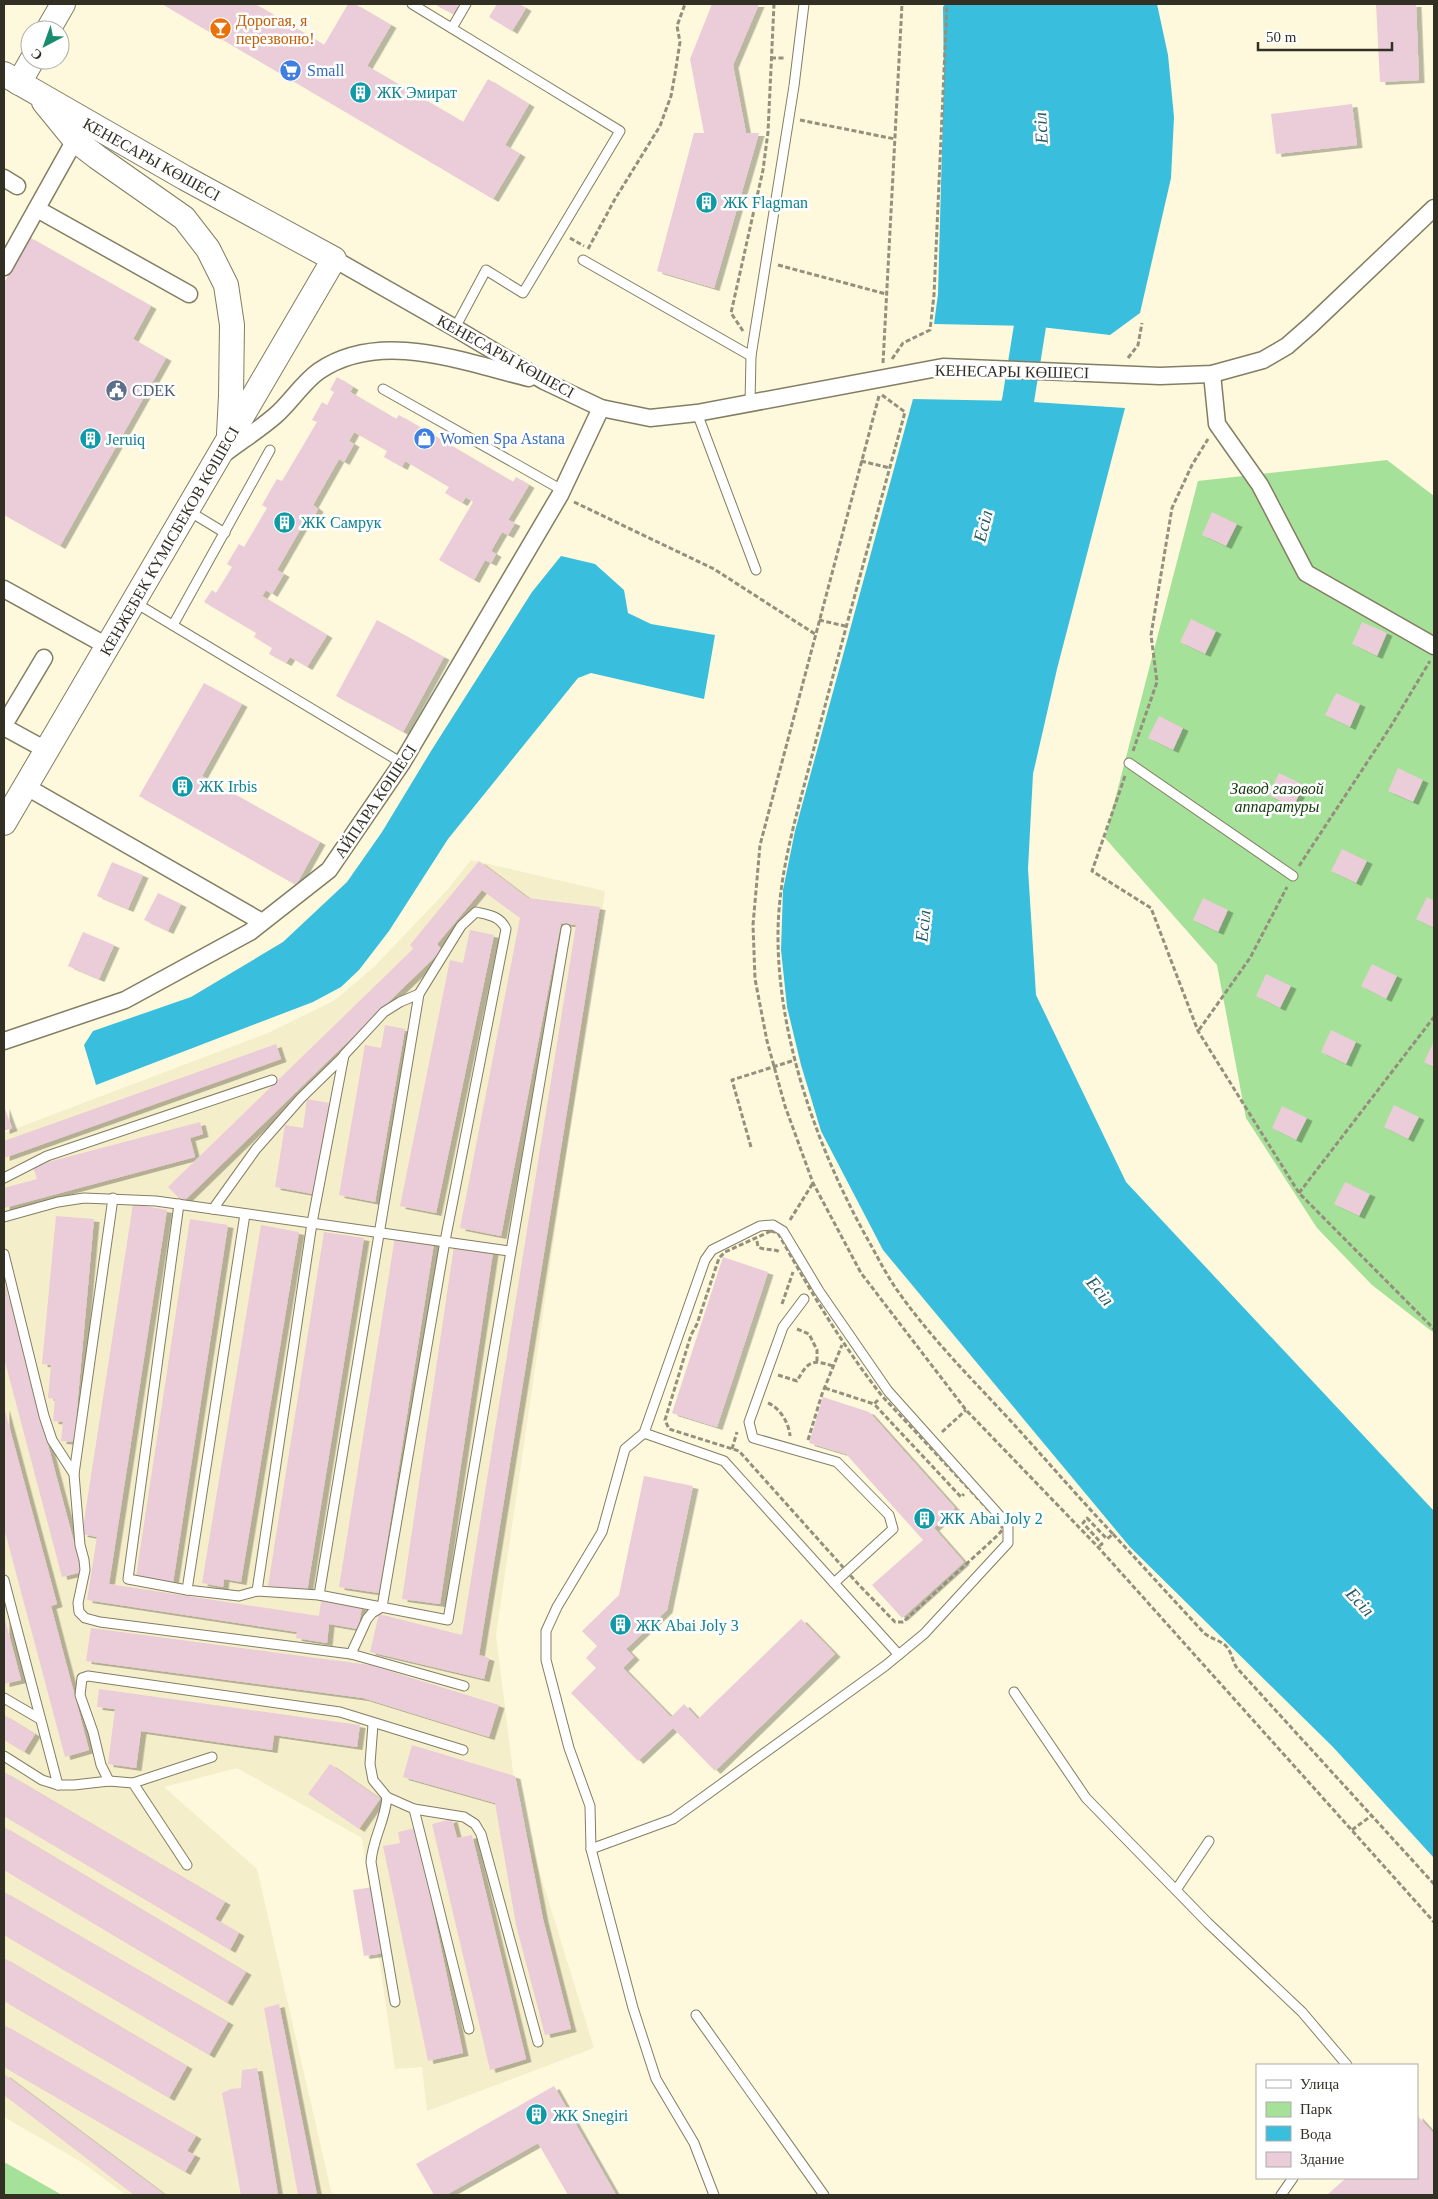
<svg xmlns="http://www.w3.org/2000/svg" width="1438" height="2199" viewBox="0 0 1438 2199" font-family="Georgia,serif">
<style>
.built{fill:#f5eeca}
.green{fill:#a5e199}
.water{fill:#39bfdd}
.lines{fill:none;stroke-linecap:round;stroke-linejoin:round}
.river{stroke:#39bfdd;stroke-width:32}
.building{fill:#ebccd9;filter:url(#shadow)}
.lane-casing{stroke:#837e63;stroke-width:11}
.street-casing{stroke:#837e63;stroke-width:19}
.secondary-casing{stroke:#837e63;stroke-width:26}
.path{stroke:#94907d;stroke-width:3;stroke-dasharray:5 2.5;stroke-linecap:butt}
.lane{stroke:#fff;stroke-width:9}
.street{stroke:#fff;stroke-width:16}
.secondary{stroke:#fff;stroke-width:24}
.labels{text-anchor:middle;stroke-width:5;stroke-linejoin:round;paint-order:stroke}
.food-label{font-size:16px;fill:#c56008;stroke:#fff;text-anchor:start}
.shop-label{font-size:16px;fill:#366cbe;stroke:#fff;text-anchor:start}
.culture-label{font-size:16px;fill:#0d838f;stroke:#fff;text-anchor:start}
.street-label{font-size:16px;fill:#323025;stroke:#fff}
.service-label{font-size:16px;fill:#4e5e75;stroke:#fff;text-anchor:start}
.park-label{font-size:16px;font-style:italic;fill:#103907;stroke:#fff}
.water-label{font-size:18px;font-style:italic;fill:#235865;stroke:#fff}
</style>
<defs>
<filter id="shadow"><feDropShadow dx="5.5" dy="3" stdDeviation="0" flood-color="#0004"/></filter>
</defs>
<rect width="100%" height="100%" fill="#fef9dc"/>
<!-- built -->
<polygon class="built" points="471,860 605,891 496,1635 516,1796 594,2048 427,2111 422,2067 395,2069 362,1838 237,1768 164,1787 257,1869 332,2195 126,2195 83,2163 4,2117 4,1133 268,1033 335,1000 375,966 448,889"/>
<!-- green -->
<g class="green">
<polygon points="1387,460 1434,496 1434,1333 1372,1285 1317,1228 1246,1118 1217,965 1105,838 1198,481"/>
<polygon points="4,2162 62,2195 4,2195"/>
</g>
<!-- water -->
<g class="water">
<polygon points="945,4 1157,4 1168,55 1174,117 1171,178 1140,313 1110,335 1032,326 934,324 938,294 944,75 943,7"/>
<polygon points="913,399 1018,401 1125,408 1057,669 1033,774 1028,869 1036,995 1126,1182 1434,1511 1434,1858 1333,1747 1130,1547 883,1250 821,1131 801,1065 787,1007 781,950 783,890 795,831"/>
<polygon points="561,556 595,564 624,590 628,613 651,624 715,635 704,699 591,673 578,678 448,839 389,931 359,970 341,987 313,1002 96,1085 84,1045 93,1031 191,997 283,942 347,882 382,832 431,751 532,592"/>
</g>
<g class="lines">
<!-- river -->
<polyline class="river" points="1006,443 1018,401 1037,282"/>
</g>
<!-- building -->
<g class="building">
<polygon points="162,4 255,4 324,45 348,4 355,4 391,25 367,66 463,122 488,79 529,104 505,145 520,154 493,199"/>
<polygon points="434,4 459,4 453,14"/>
<polygon points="497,4 519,4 526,8 512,31 489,17"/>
<polygon points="712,4 759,4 733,65 746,133 759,133 714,288 657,271 694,133 704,133 690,59"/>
<polygon points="1376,4 1416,4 1419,80 1380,82"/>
<polygon points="1352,104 1357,145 1276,154 1271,114"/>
<polygon points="29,237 151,306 133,339 166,358 60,546 4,515 4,283"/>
<polygon points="337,377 353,387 350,392 396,419 399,415 513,482 516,477 529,485 508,520 515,523 508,535 502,532 491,551 496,554 491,563 485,560 474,580 439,560 473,502 466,497 462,503 445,493 449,487 405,461 402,467 384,457 387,451 354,432 349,441 354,444 344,462 339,459 313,505 318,509 309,526 304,523 277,570 284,574 272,594 266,590 262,596 327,635 307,667 290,657 286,663 269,654 272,648 254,637 256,633 204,602 212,590 216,593 232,567 227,564 239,544 244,547 267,508 262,505 277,479 282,481 317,422 312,420 322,402 327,405 334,392 330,390"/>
<polygon points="1212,512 1237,524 1226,546 1202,535"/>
<polygon points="1191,619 1216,631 1205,654 1180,642"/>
<polygon points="377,620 444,657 403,732 336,696"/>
<polygon points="1362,622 1387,633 1377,656 1352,644"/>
<polygon points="204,683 242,704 202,776 320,842 296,885 139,796"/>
<polygon points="1336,693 1360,704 1350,727 1325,715"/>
<polygon points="1159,716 1183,728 1173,750 1148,738"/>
<polygon points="1398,768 1423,780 1413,802 1388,791"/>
<polygon points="1279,773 1304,785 1293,807 1268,795"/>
<polygon points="1342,849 1367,861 1356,883 1331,871"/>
<polygon points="479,861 528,898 600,907 479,1655 489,1658 484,1679 370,1652 379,1614 462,1635 576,925 561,923 501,1236 460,1228 520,918 482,890 437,944 442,950 183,1202 168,1187 413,949 410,945"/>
<polygon points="112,862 143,875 128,909 97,896"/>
<polygon points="158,893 181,904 168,931 144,920"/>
<polygon points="1427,897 1434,901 1434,928 1416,919"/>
<polygon points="1203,898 1228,910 1218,932 1193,920"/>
<polygon points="470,930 494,935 436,1213 400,1206 450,960 463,963"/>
<polygon points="83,932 114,945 99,979 68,966"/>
<polygon points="1372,964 1397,976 1386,999 1361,986"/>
<polygon points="1266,974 1291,986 1280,1008 1256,996"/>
<polygon points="385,1025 405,1029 375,1202 339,1195 365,1045 381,1048"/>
<polygon points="1331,1030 1356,1042 1346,1064 1321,1052"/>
<polygon points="1434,1041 1434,1067 1424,1062"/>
<polygon points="276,1044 281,1059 4,1158 4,1141"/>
<polygon points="307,1099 329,1103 313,1194 275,1187 285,1125 303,1128"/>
<polygon points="1394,1105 1419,1117 1408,1139 1384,1127"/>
<polygon points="4,1106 12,1128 4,1131"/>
<polygon points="1282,1106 1307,1118 1296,1140 1272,1128"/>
<polygon points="200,1122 203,1134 190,1138 195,1157 4,1208 4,1188 37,1179 33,1166"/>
<polygon points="1345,1182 1370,1194 1359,1216 1334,1204"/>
<polygon points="133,1204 167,1210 109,1584 319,1616 321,1601 362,1607 358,1629 329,1624 327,1643 296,1638 297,1632 87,1600 97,1537 82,1534"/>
<polygon points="56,1216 94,1219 74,1442 61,1441 63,1422 53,1421 55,1399 48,1398 51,1365 42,1364"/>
<polygon points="190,1219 228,1225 173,1583 136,1577"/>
<polygon points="261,1225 299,1232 241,1582 224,1579 223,1587 202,1583"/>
<polygon points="324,1232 364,1238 307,1592 268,1586"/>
<polygon points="395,1237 434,1243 379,1593 339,1587"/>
<polygon points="454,1246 493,1252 440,1604 402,1599"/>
<polygon points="723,1257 768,1272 717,1427 672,1413"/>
<polygon points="4,1280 82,1572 62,1577 4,1358"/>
<polygon points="823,1397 869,1412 955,1508 934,1528 964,1562 902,1618 872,1585 923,1540 846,1454 809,1443"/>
<polygon points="4,1407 57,1604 51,1606 89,1750 65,1757 4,1528"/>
<polygon points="644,1476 693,1486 667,1610 626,1649 634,1657 623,1668 671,1717 684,1704 698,1719 801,1619 835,1654 715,1771 673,1728 638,1761 571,1693 596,1668 586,1658 597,1646 582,1631 619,1595"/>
<polygon points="4,1616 21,1680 4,1684"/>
<polygon points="91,1628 370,1665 499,1705 489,1737 363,1698 86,1661"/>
<polygon points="99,1689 360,1725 357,1747 274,1735 272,1750 141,1731 136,1768 108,1764 115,1709 97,1707"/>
<polygon points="4,1715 35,1734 24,1752 4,1740"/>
<polygon points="412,1745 515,1776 543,1919 571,2029 545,2035 516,1925 495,1803 403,1777"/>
<polygon points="330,1764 380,1799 359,1829 308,1794"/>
<polygon points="4,1772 225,1902 215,1919 239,1933 230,1950 4,1816"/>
<polygon points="452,1819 457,1838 472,1835 526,2059 490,2070 432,1824"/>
<polygon points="4,1827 246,1972 227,2003 4,1870"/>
<polygon points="416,1828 463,2053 428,2061 383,1846 400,1843 398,1832"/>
<polygon points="373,1887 384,1953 364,1956 353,1890"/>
<polygon points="4,1892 228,2022 209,2055 4,1935"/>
<polygon points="4,1958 187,2066 169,2098 4,2001"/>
<polygon points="279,2004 317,2195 298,2195 264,2008"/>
<polygon points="4,2025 196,2136 187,2151 195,2155 185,2172 4,2067"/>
<polygon points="257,2068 278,2195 241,2195 222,2093 231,2089 241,2088 242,2070"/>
<polygon points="4,2074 165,2195 134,2195 4,2095"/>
<polygon points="554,2086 616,2195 568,2195 538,2143 446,2195 434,2195 416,2164"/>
<polygon points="1417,2115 1434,2134 1434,2195 1327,2195 1346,2178 1417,2178"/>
</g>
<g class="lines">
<defs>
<g id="lane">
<polyline points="412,4 620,131 523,293 486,270 455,328"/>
<polyline points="452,28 466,4"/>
<polyline points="583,260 751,356"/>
<polyline points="383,389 562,490"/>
<polyline points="750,403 751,356 794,86 804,4"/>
<polyline points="697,413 756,570"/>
<polyline points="187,510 225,533"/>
<polyline points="134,602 402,763"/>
<polyline points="173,625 270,450"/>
<polyline points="1129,763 1293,876"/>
<polyline points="4,1178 47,1156 272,1080"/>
<polyline points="113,1198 74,1474 80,1545 84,1560 85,1570 78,1603 79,1612 85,1618 100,1622 351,1654 464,1686"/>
<polyline points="179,1204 128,1579 187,1590"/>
<polyline points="213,1209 256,1149 301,1098 344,1056"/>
<polyline points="245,1214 187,1590 239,1596 257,1591 319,1595 448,1620 566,929"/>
<polyline points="4,1217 58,1202 84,1198 156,1201 509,1251"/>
<polyline points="4,1254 44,1416 52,1440 74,1474"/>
<polyline points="804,1299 783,1327 749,1422 753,1438 837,1462 889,1515 893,1529 834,1583"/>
<polyline points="644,1433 625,1449 602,1532 557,1607 546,1631 546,1660 569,1748 590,1806 591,1849 633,2008 656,2079 694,2143 714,2195"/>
<polyline points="4,1580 58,1785"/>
<polyline points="257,1591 312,1223 344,1055 384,1012 400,1002 419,994"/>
<path d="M319,1595l100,-601 42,-68 15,-14c13,3 24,4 30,17l-61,312 -63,366"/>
<polyline points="351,1654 367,1619 372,1613 382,1607"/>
<polyline points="1014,1692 1086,1798 1208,1923 1302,2012 1347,2065"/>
<polyline points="4,1698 40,1719"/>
<polyline points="373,1724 370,1764 373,1780 387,1797 414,1809 464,1817 475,1824 481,1834 538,2042"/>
<polyline points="4,1756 42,1780 58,1785 74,1785 109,1781 133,1783 187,1865"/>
<polyline points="109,1781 101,1765 93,1732 80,1695 82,1678 88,1676 340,1712 463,1750"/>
<polyline points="133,1783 212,1757"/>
<path d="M387,1797c-2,25 -14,40 -16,65l24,140"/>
<polyline points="414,1809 469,2029"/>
<polyline points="591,1849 673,1819 885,1666 924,1634 1008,1543 1008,1525 888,1391 819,1291 783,1231 773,1225 760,1226 712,1250 705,1260 644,1433 724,1461 899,1655"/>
<polyline points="1176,1890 1209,1841"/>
<polyline points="696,2015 824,2195"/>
<polyline points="1281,2195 1293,2178"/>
</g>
<g id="street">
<polyline points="4,178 17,186"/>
<polyline points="37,209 189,294"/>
<polyline points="334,259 455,328 544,381 601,408 650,418 697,413 943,367 1160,376 1212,374 1263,360 1287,346 1311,325 1434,208"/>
<polyline points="4,267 75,140"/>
<polyline points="1212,374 1217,424 1260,485 1306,573 1434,646"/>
<path d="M224,454c17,-13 36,-25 52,-39 15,-13 27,-33 43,-44 62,-42 144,-9 210,7"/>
<polyline points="4,589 107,646"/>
<polyline points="4,725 44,658"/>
<polyline points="4,727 46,750"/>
<polyline points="25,786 262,922"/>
<polyline points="4,1041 125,1000 250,932 329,870 402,763 560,495 601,408"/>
</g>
<g id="secondary">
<polyline points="48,30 63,4"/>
<polyline points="4,74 185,178 334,259 4,823"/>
<polyline points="19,83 32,60"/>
<polyline points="44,102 75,140 97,157 184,218 208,249 226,285 232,325 231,396 229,434"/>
</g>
</defs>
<!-- lane casing -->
<use href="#lane" class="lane-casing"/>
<!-- street casing -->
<use href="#street" class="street-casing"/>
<!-- secondary casing -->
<use href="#secondary" class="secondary-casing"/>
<!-- path -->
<g class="path">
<polyline points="771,58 786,58"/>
<polyline points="800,120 895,139"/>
<polyline points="570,238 584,246"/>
<polyline points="588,249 615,199 660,126 671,96 675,74 680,42 677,26 685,4"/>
<polyline points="778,265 886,294"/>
<polyline points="743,331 731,313 763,170 768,132 774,4"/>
<polyline points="1128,358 1138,345 1142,323"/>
<polyline points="892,359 903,343 930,330 934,295 947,4"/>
<polyline points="883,363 902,4"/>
<path d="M882,395l23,17c-30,110 -61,221 -90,332 -16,64 -38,129 -37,196 1,104 43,218 94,307 8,15 16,30 25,43 33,47 72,86 111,128 35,38 69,78 105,116l-6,5 -20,-21 -4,5 19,21 -4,3"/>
<polyline points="879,396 760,845 753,925 755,979 767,1041 785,1106 813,1183 861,1273 966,1410 1098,1547 1434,1922"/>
<polyline points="861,461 890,468"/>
<polyline points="574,502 714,569 815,634"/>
<polyline points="819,620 845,626"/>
<polyline points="1133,751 1157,682 1151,635 1172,508 1192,465 1208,439"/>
<polyline points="1125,776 1092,871 1151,908 1198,1031 1299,1193 1434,1329"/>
<polyline points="1299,866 1391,726 1430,661"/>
<polyline points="1199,1030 1250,958 1287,887"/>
<polyline points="751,1147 732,1080 795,1060"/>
<polyline points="1299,1193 1434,1017"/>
<polyline points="790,1220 813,1183"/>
<path d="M771,1231l7,2c31,56 64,112 104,163l116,124 5,9 -5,6 -95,87h-8l-36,-37 -120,-134 -70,-22 -4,-9 26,-85 6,-11 22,-66 6,-6z"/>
<path d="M757,1241l1,6c9,4 14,1 22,5"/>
<polyline points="782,1304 793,1272"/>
<polyline points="797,1329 809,1334 817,1350 817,1361"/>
<path d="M778,1375l19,6c11,-20 15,-22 36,-15"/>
<polyline points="825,1388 874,1404"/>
<polyline points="878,1400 874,1404 961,1497 964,1494"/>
<path d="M768,1403c12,5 21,20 22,33"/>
<polyline points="942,1432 966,1410"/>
<polyline points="808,1440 822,1394 842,1345"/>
<polyline points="732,1449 737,1432"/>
<path d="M1113,1534l91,99c7,6 16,7 22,13 6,6 6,15 11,22l197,216"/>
<polyline points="1352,1830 1371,1816"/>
</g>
<!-- lane -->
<use href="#lane" class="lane"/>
<!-- street -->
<use href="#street" class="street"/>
<!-- secondary -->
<use href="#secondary" class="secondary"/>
</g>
<!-- icons -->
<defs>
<symbol id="bar-disc" viewBox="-11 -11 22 22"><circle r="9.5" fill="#e8710a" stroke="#fff"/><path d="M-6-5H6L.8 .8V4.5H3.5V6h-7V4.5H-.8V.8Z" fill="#fff"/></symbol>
<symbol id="supermarket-disc" viewBox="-11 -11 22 22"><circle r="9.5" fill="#3f7fe0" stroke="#fff"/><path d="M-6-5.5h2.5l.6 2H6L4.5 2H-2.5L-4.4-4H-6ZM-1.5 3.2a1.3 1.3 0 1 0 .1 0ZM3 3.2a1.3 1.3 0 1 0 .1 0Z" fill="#fff"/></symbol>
<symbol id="building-disc" viewBox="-11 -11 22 22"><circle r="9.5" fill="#0f9aa8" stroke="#fff"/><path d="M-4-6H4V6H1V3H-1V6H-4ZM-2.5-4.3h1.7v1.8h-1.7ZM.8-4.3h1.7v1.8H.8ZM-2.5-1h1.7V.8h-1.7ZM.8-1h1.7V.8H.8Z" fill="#fff"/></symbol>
<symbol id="civic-disc" viewBox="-11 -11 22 22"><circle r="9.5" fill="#5c6f8a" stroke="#fff"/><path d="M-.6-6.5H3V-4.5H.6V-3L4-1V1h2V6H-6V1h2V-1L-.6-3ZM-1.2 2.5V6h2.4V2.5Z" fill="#fff"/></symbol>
<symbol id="shop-disc" viewBox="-11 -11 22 22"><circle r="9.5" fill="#3f7fe0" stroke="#fff"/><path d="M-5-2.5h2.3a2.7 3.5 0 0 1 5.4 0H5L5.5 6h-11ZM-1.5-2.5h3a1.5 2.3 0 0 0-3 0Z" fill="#fff"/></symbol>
</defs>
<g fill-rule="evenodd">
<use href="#bar-disc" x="208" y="16" width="25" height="25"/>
<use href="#supermarket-disc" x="278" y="58" width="25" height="25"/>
<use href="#building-disc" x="348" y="80" width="25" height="25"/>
<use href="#building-disc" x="694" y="190" width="25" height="25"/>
<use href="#civic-disc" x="104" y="378" width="25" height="25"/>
<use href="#shop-disc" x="412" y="426" width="25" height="25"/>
<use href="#building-disc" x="78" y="426" width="25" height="25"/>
<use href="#building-disc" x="272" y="510" width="25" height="25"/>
<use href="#building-disc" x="170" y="774" width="25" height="25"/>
<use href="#building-disc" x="912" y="1506" width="25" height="25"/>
<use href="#building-disc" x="608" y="1612" width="25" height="25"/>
<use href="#building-disc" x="524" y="2102" width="25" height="25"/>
</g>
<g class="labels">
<!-- food labels -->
<g class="food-label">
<text x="236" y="26">Дорогая, я<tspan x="236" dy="18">перезвоню!</tspan></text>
</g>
<!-- shop labels -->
<g class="shop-label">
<text x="307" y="76">Small</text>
<text x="440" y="444">Women Spa Astana</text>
</g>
<!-- culture labels -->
<g class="culture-label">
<text x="377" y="98">ЖК Эмират</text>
<text x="723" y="208">ЖК Flagman</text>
<text x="106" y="445">Jeruiq</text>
<text x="301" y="528">ЖК Самрук</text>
<text x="199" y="792">ЖК Irbis</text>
<text x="940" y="1524">ЖК Abai Joly 2</text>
<text x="636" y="1631">ЖК Abai Joly 3</text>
<text x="553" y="2121">ЖК Snegiri</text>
</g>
<!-- street labels -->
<g class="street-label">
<text transform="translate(152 159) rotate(29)" y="6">КЕНЕСАРЫ КӨШЕСІ</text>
<text transform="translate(506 356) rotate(29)" y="6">КЕНЕСАРЫ КӨШЕСІ</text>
<text transform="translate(1012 371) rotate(1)" y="6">КЕНЕСАРЫ КӨШЕСІ</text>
<text transform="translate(169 541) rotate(-60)" y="6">КЕНЖЕБЕК КҮМІСБЕКОВ КӨШЕСІ</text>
<text transform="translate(375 801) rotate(-56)" y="6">АЙПАРА КӨШЕСІ</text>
</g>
<!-- service labels -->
<g class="service-label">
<text x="132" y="396">CDEK</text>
</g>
<!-- park labels -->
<g class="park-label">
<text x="1277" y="794">Завод газовой<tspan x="1277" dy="18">аппаратуры</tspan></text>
</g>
<!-- water labels -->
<g class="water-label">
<text transform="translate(1041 128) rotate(-93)" y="6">Есіл</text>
<text transform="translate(983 526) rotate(-76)" y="6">Есіл</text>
<text transform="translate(923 926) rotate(-84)" y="6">Есіл</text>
<text transform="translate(1100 1291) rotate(50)" y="6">Есіл</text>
<text transform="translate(1360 1602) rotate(47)" y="6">Есіл</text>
</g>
</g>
<!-- border -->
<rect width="1438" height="2199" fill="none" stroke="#323025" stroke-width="10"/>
<!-- legend -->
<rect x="1256" y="2064" width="162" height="115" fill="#ffffff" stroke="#adaca8"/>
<rect x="1266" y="2080" width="25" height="8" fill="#ffffff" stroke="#adaca8"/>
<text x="1300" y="2089" font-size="15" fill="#323025">Улица</text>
<rect x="1266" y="2102" width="25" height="15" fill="#a5e199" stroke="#adaca8"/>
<text x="1300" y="2114" font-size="15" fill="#323025">Парк</text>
<rect x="1266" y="2126" width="25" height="15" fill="#39bfdd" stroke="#adaca8"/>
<text x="1300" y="2139" font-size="15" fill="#323025">Вода</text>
<rect x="1266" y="2152" width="25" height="15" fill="#ebccd9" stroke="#adaca8"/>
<text x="1300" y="2164" font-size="15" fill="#323025">Здание</text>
<!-- north arrow -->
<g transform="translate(45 45) rotate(221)"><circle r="24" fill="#ffffff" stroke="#adaca8"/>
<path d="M0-4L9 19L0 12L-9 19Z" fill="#178c6f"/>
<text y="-8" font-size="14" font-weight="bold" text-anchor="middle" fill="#323025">С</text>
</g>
<!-- scale -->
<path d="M1258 42v8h134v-8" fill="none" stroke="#323025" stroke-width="2.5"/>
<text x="1266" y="42" font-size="15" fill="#323025" stroke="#ffffff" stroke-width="4" paint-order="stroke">50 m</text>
</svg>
